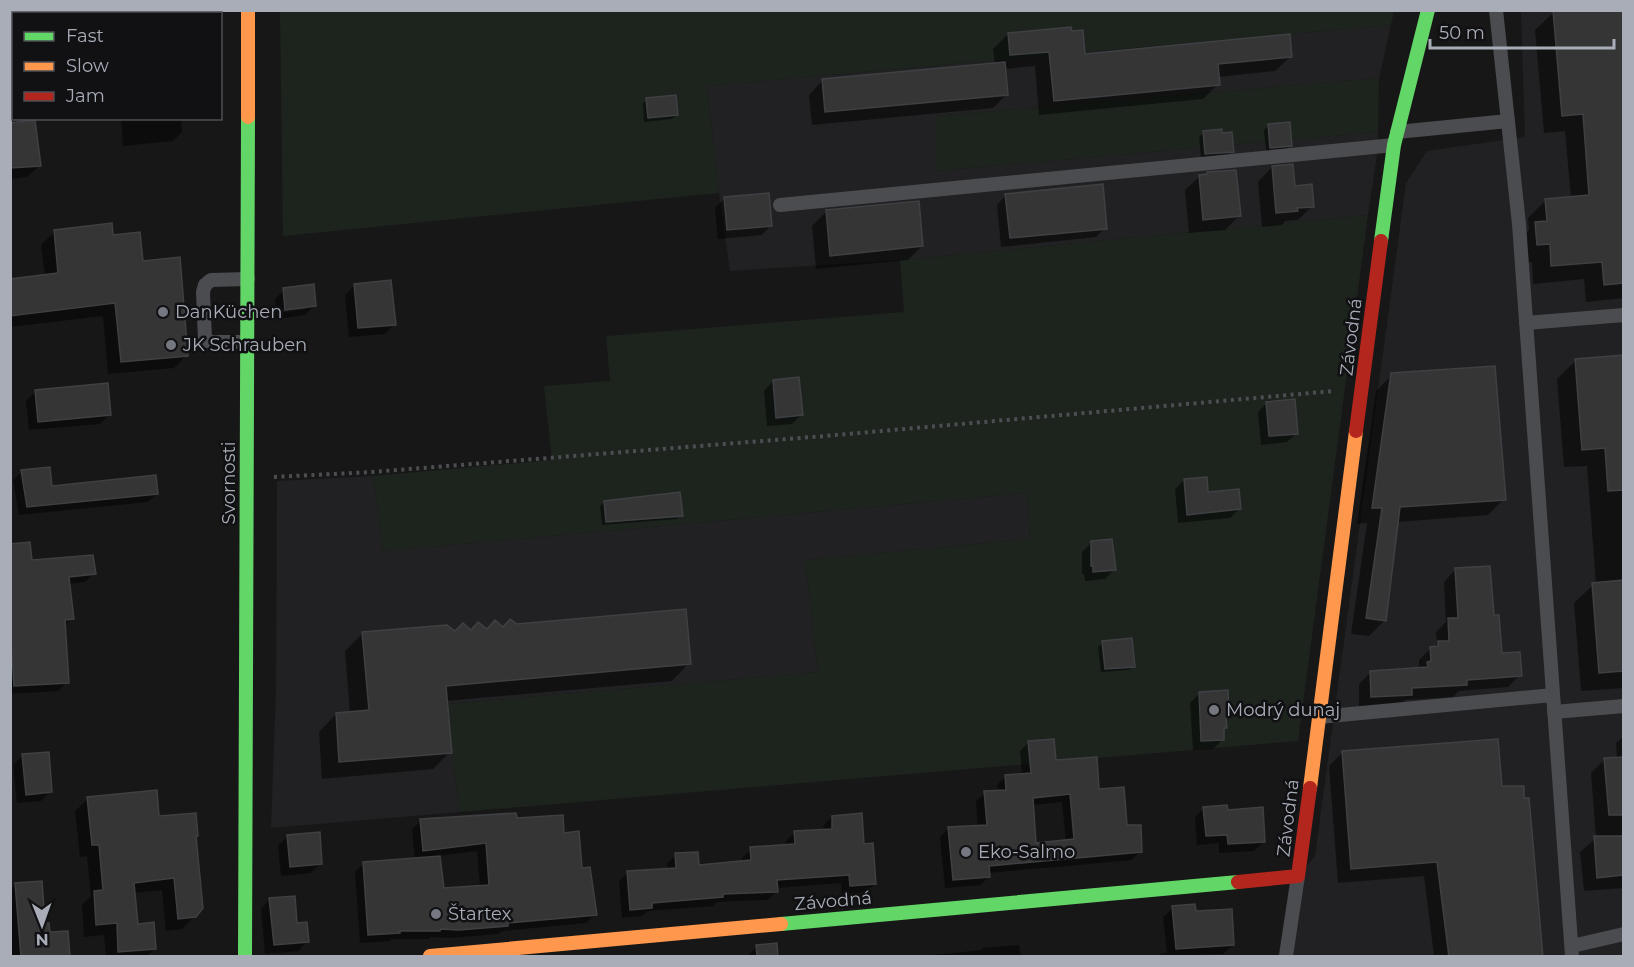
<svg xmlns="http://www.w3.org/2000/svg" width="1634" height="967" viewBox="0 0 1634 967" font-family="Montserrat,sans-serif">
<style>
.built{fill:#212123}
.garden{fill:#1d241e}
.shadow{fill:#0007;fill-rule:evenodd}
.building{fill:#353536;stroke:#3f4043;stroke-width:1.5;fill-rule:evenodd}
.lines{fill:none;stroke-linecap:round;stroke-linejoin:round}
.path{stroke:#4d4e52;stroke-width:4;stroke-dasharray:3 4.5;stroke-linecap:butt}
.lane{stroke:#4b4c50;stroke-width:14}
.fast{stroke:#63d668;stroke-width:14}
.slow{stroke:#ff974d;stroke-width:14}
.jam{stroke:#b3261e;stroke-width:14}
.poi-dot{fill:#757880;stroke:#111113;stroke-width:2}
.labels{text-anchor:middle;stroke-width:5;stroke-linejoin:round;paint-order:stroke}
.poi-label{font-size:18px;fill:#a8adb8;stroke:#111113;text-anchor:start}
.street-label{font-size:18px;fill:#a8adb8;stroke:#111113}
</style>
<rect width="100%" height="100%" fill="#171717"/>
<!-- built -->
<g class="built">
<polygon points="107,11 215,10 215,11 162,13 107,14"/>
<polygon points="1521,11 1623,11 1623,956 1278,956 1289,889 1315,856 1406,183 1427,151 1525,137"/>
<polygon points="1391,25 1379,78 936,116 937,171 1378,132 1378,147 1368,215 900,260 730,271 719,193 707,86"/>
<polygon points="373,476 383,551 1027,493 1030,539 805,560 818,672 448,704 452,753 460,812 271,828 276,690 277,481"/>
</g>
<!-- garden -->
<g class="garden">
<polygon points="280,11 1394,11 1391,25 707,86 719,193 283,236"/>
<polygon points="1379,78 1378,132 936,171 936,116"/>
<polygon points="1368,215 1298,741 460,812 452,753 448,704 818,672 805,560 1030,539 1027,493 383,551 373,476 552,460 544,386 610,381 606,336 904,312 900,260"/>
</g>
<!-- shadow -->
<g class="shadow">
<polygon points="102,10 156,10 154,12 135,14 102,14"/>
<polygon points="1575,10 1624,10 1624,298 1586,302 1584,279 1533,284 1532,262 1519,263 1517,241 1529,230 1528,218 1546,200 1571,198 1565,131 1544,133 1535,30 1554,12"/>
<polygon points="1008,34 1084,56 1291,56 1275,71 1218,77 1218,84 1203,99 1039,115 1035,66 1004,69 1007,94 993,108 812,125 809,95 823,80 995,64 993,49"/>
<polygon points="647,99 677,115 672,119 644,122 643,104"/>
<polygon points="121,118 181,118 182,132 173,141 123,146"/>
<polygon points="10,124 39,166 27,177 10,179"/>
<polygon points="1269,125 1290,145 1286,150 1266,152 1264,130"/>
<polygon points="1204,133 1232,151 1228,155 1201,158 1199,137"/>
<polygon points="1272,167 1312,206 1298,220 1285,221 1282,225 1262,227 1258,182"/>
<polygon points="1200,176 1239,216 1225,230 1189,233 1185,190"/>
<polygon points="1006,195 1105,228 1096,237 1001,247 997,205"/>
<polygon points="724,199 771,225 762,235 718,239 715,208"/>
<polygon points="826,212 922,246 908,260 816,269 812,226"/>
<polygon points="54,232 112,237 142,262 187,355 174,368 108,374 103,316 10,327 10,280 45,276 41,245"/>
<polygon points="354,286 394,324 385,334 349,337 345,295"/>
<path d="M284,290l30,16 -9,9 -29,4 -1,-20zM306,306v3l-28,4v-3z"/>
<polygon points="1624,357 1624,688 1581,691 1574,603 1593,585 1596,584 1587,466 1564,467 1557,379 1575,361"/>
<polygon points="1392,375 1504,499 1488,515 1397,522 1385,620 1369,636 1351,634 1367,523 1357,524 1376,391"/>
<polygon points="773,381 801,415 792,424 767,426 764,391"/>
<polygon points="36,391 109,415 100,424 29,430 26,401"/>
<polygon points="1267,403 1297,433 1287,442 1261,445 1258,412"/>
<polygon points="22,472 51,488 157,494 148,502 19,515 13,480"/>
<polygon points="1184,480 1207,493 1239,509 1230,518 1178,523 1175,489"/>
<polygon points="604,502 681,515 677,519 602,525 600,506"/>
<polygon points="1091,543 1114,570 1105,579 1085,581 1084,574 1082,574 1082,552"/>
<polygon points="10,546 31,562 94,573 85,582 68,584 72,618 64,626 67,682 58,691 10,694"/>
<polygon points="1456,569 1493,617 1500,655 1520,675 1508,687 1459,691 1453,697 1405,700 1398,707 1359,708 1359,684 1371,672 1419,669 1419,660 1431,648 1433,648 1437,644 1436,632 1446,622 1444,582"/>
<polygon points="516,626 689,663 672,681 446,701 450,752 433,769 322,779 319,732 336,714 350,713 345,651 362,634 455,633 502,629"/>
<polygon points="1103,643 1133,666 1129,670 1101,672 1098,647"/>
<polygon points="1199,694 1228,716 1225,718 1225,728 1222,731 1223,739 1213,749 1193,750 1190,703"/>
<polygon points="1624,736 1624,888 1584,891 1580,852 1596,838 1591,773 1605,759 1617,758 1616,743"/>
<path d="M1028,743l26,19 44,28 28,37 14,24 -8,9 -144,13 1,4 -9,8 -35,3 -5,-51 9,-9 29,-1 -2,-26 9,-8 13,-1 -1,-7 8,-8 17,-2 -2,-24zM1062,802l4,40 -31,3 -3,-40z"/>
<polygon points="1343,752 1500,788 1542,956 1434,956 1424,876 1338,883 1329,766"/>
<polygon points="23,755 51,791 41,801 17,803 13,765"/>
<polygon points="88,799 158,818 195,837 195,916 182,929 166,931 162,890 133,893 137,925 155,948 147,956 106,956 104,935 84,937 82,905 91,896 87,856 80,857 75,811"/>
<polygon points="1204,808 1226,811 1264,841 1254,851 1219,853 1219,843 1197,845 1195,818"/>
<polygon points="832,817 863,846 875,884 866,892 842,894 841,883 776,888 776,892 767,900 717,902 713,906 648,911 642,916 622,918 619,881 627,873 668,870 667,863 676,855 697,866 742,862 742,858 751,849 786,846 786,841 794,833 824,831 823,826"/>
<path d="M516,819l47,15 18,36 14,44 -9,9 -84,8 -4,3 -48,4 -19,-1 -2,2h-38l-1,2 -30,2 -5,-71 9,-9 51,-3 -3,-31 9,-8zM477,851l3,36 -38,2 -4,-33z"/>
<polygon points="287,837 321,863 311,873 281,876 278,846"/>
<polygon points="16,885 44,925 69,956 11,956 10,890"/>
<polygon points="270,899 307,942 298,951 265,954 261,909"/>
<polygon points="1173,908 1195,913 1233,945 1223,954 1159,956 1163,953 1167,953 1163,917"/>
<polygon points="1019,945 1021,956 924,956 982,950 983,948"/>
<polygon points="757,946 777,956 749,956 749,954"/>
</g>
<!-- building -->
<g class="building">
<polygon points="1553,10 1623,10 1623,283 1604,285 1602,262 1551,266 1550,244 1537,245 1535,222 1547,221 1545,199 1589,195 1583,114 1562,116"/>
<polygon points="1071,27 1072,31 1083,30 1085,54 1290,34 1292,57 1218,64 1220,85 1054,101 1049,52 1010,55 1008,33"/>
<polygon points="1005,62 1008,95 825,112 822,79"/>
<polygon points="676,95 678,115 648,118 646,98"/>
<polygon points="35,120 41,166 10,168 10,123"/>
<polygon points="1290,122 1292,146 1270,148 1268,124"/>
<polygon points="1222,129 1222,133 1232,132 1234,152 1205,154 1203,131"/>
<polygon points="1293,164 1295,186 1312,184 1314,207 1297,208 1298,211 1276,213 1272,166"/>
<polygon points="1236,170 1241,216 1203,220 1199,175 1207,174 1207,172"/>
<polygon points="1103,184 1107,229 1010,238 1005,194"/>
<polygon points="769,193 772,226 727,230 724,197"/>
<polygon points="919,201 923,246 830,256 826,210"/>
<polygon points="112,223 113,235 140,232 143,261 180,257 188,356 121,362 115,303 10,316 10,279 58,273 54,230"/>
<polygon points="391,280 396,325 358,328 354,284"/>
<polygon points="314,284 316,306 285,310 283,288"/>
<polygon points="1623,355 1623,490 1608,491 1605,448 1582,450 1575,359"/>
<polygon points="1495,366 1506,500 1400,507 1386,621 1366,618 1382,508 1372,508 1391,373"/>
<polygon points="799,377 803,415 776,418 773,380"/>
<polygon points="108,383 111,415 38,422 35,390"/>
<polygon points="1295,399 1298,434 1269,436 1266,402"/>
<polygon points="50,467 52,486 156,475 158,494 27,507 21,470"/>
<polygon points="1207,477 1208,492 1239,489 1241,509 1187,515 1184,479"/>
<polygon points="680,492 683,516 606,522 604,501"/>
<polygon points="1112,539 1116,570 1093,572 1093,566 1091,566 1091,541"/>
<polygon points="30,542 32,560 93,555 96,574 69,577 74,619 65,620 69,683 14,686 10,627 10,544"/>
<polygon points="1490,566 1494,615 1499,615 1502,653 1520,652 1522,676 1467,680 1467,685 1412,688 1412,695 1371,697 1370,671 1428,667 1427,662 1431,661 1430,647 1438,646 1438,641 1449,641 1448,618 1458,618 1455,568"/>
<polygon points="1623,580 1623,671 1599,673 1592,583"/>
<polygon points="686,609 691,664 446,686 452,753 339,762 336,713 369,710 362,632 447,625 455,631 463,623 471,630 478,622 487,629 495,620 503,627 510,619 517,624"/>
<polygon points="1132,638 1135,667 1105,669 1102,641"/>
<polygon points="1228,690 1229,716 1226,717 1227,728 1224,728 1224,740 1201,741 1199,692"/>
<path d="M1054,739l2,21 41,-3 2,32 25,-2 3,38h14l1,27 -153,14 1,11 -37,3 -5,-53 39,-2 -3,-34 22,-1 -1,-15 26,-2 -3,-32zM1070,794l4,45 -38,4 -3,-45z"/>
<polygon points="1498,739 1502,786 1524,786 1524,798 1529,798 1543,957 1449,957 1437,862 1351,869 1342,751"/>
<polygon points="49,752 52,792 26,795 22,754"/>
<polygon points="1623,757 1623,815 1609,815 1604,758"/>
<polygon points="157,790 159,816 196,813 198,836 196,836 203,908 196,917 178,919 174,878 134,883 138,924 154,922 156,949 118,952 117,923 96,925 94,891 103,890 99,845 92,845 87,797"/>
<polygon points="1227,805 1228,810 1263,807 1265,842 1228,844 1227,835 1206,836 1203,807"/>
<polygon points="516,813 517,818 563,815 564,833 579,831 582,868 590,867 597,915 508,923 508,926 459,930 441,929 440,931 400,931 400,933 368,935 363,862 440,856 444,888 489,885 486,843 423,851 420,819"/>
<polygon points="862,813 864,844 873,843 876,884 850,886 849,875 777,880 778,892 723,894 723,897 652,903 652,908 630,910 627,871 676,868 675,853 698,852 699,865 751,860 750,847 795,844 794,831 832,829 832,816"/>
<polygon points="320,832 322,864 290,867 287,835"/>
<polygon points="1594,836 1623,836 1623,875 1597,878"/>
<polygon points="42,881 45,923 49,923 50,932 68,931 70,957 21,957 15,883"/>
<polygon points="295,896 297,923 307,922 309,942 274,945 269,898"/>
<polygon points="1195,904 1196,911 1232,909 1234,945 1176,949 1172,906"/>
<polygon points="777,943 778,957 757,957 756,945"/>
</g>
<g class="lines">
<!-- path -->
<polyline class="path" points="274,477 372,472 825,436 1334,391"/>
<!-- lane -->
<g class="lane">
<polyline points="1496,10 1519,224 1572,956"/>
<polyline points="1397,132 1508,121"/>
<polyline points="780,205 1394,145"/>
<polyline points="1526,323 1624,315"/>
<polyline points="246,342 211,342 205,340 203,292 205,285 211,280 248,279"/>
<polyline points="1554,712 1624,706"/>
<polyline points="1319,717 1553,695"/>
<polyline points="1572,946 1624,934"/>
<polyline points="1286,956 1298,876"/>
</g>
<!-- fast -->
<g class="fast">
<polyline points="1381,241 1394,145 1428,10"/>
<polyline points="781,924 1238,882"/>
<polyline points="245,956 248,117"/>
</g>
<!-- slow -->
<g class="slow">
<polyline points="248,117 248,10"/>
<polyline points="1310,788 1356,431"/>
<polyline points="430,956 781,924"/>
</g>
<!-- jam -->
<g class="jam">
<polyline points="1356,431 1381,241"/>
<polyline points="1238,882 1298,876 1310,788"/>
</g>
</g>
<!-- markers -->
<g class="poi-dot">
<circle cx="163" cy="312" r="6"/>
<circle cx="171" cy="345" r="6"/>
<circle cx="1214" cy="710" r="6"/>
<circle cx="966" cy="852" r="6"/>
<circle cx="436" cy="914" r="6"/>
</g>
<g class="labels">
<!-- poi labels -->
<g class="poi-label">
<text x="175" y="318">DanKüchen</text>
<text x="183" y="351">JK Schrauben</text>
<text x="1226" y="716">Modrý dunaj</text>
<text x="978" y="858">Eko-Salmo</text>
<text x="448" y="920">Štartex</text>
</g>
<!-- street labels -->
<g class="street-label">
<text transform="translate(1351 337) rotate(-83)" y="6">Závodná</text>
<text transform="translate(229 483) rotate(-90)" y="6">Svornosti</text>
<text transform="translate(1288 818) rotate(-83)" y="6">Závodná</text>
<text transform="translate(833 901) rotate(-5)" y="6">Závodná</text>
</g>
</g>
<!-- border -->
<rect width="1634" height="967" fill="none" stroke="#a8adb8" stroke-width="24"/>
<!-- legend -->
<rect x="12" y="12" width="210" height="108" fill="#111113" stroke="#4d4f55" stroke-width="1.5"/>
<rect x="24" y="32" width="30" height="9" fill="#63d668" stroke="#4d4f55" stroke-width="1.5"/>
<text x="66" y="42" font-size="18" fill="#a8adb8">Fast</text>
<rect x="24" y="62" width="30" height="9" fill="#ff974d" stroke="#4d4f55" stroke-width="1.5"/>
<text x="66" y="72" font-size="18" fill="#a8adb8">Slow</text>
<rect x="24" y="92" width="30" height="9" fill="#b3261e" stroke="#4d4f55" stroke-width="1.5"/>
<text x="66" y="102" font-size="18" fill="#a8adb8">Jam</text>
<!-- north arrow -->
<g transform="translate(42 925) rotate(179)" stroke="#111113" stroke-width="4.5" paint-order="stroke">
<path d="M0-4.5L10 22L0 15L-10 22Z" fill="#a8adb8"/>
<text y="-9" font-size="16" font-weight="bold" text-anchor="middle" fill="#a8adb8">N</text>
</g>
<!-- scale -->
<path d="M1430 39v9h184v-9" fill="none" stroke="#a8adb8" stroke-width="3"/>
<text x="1439" y="39" font-size="18" fill="#a8adb8" stroke="#111113" stroke-width="4.5" paint-order="stroke">50 m</text>
</svg>
